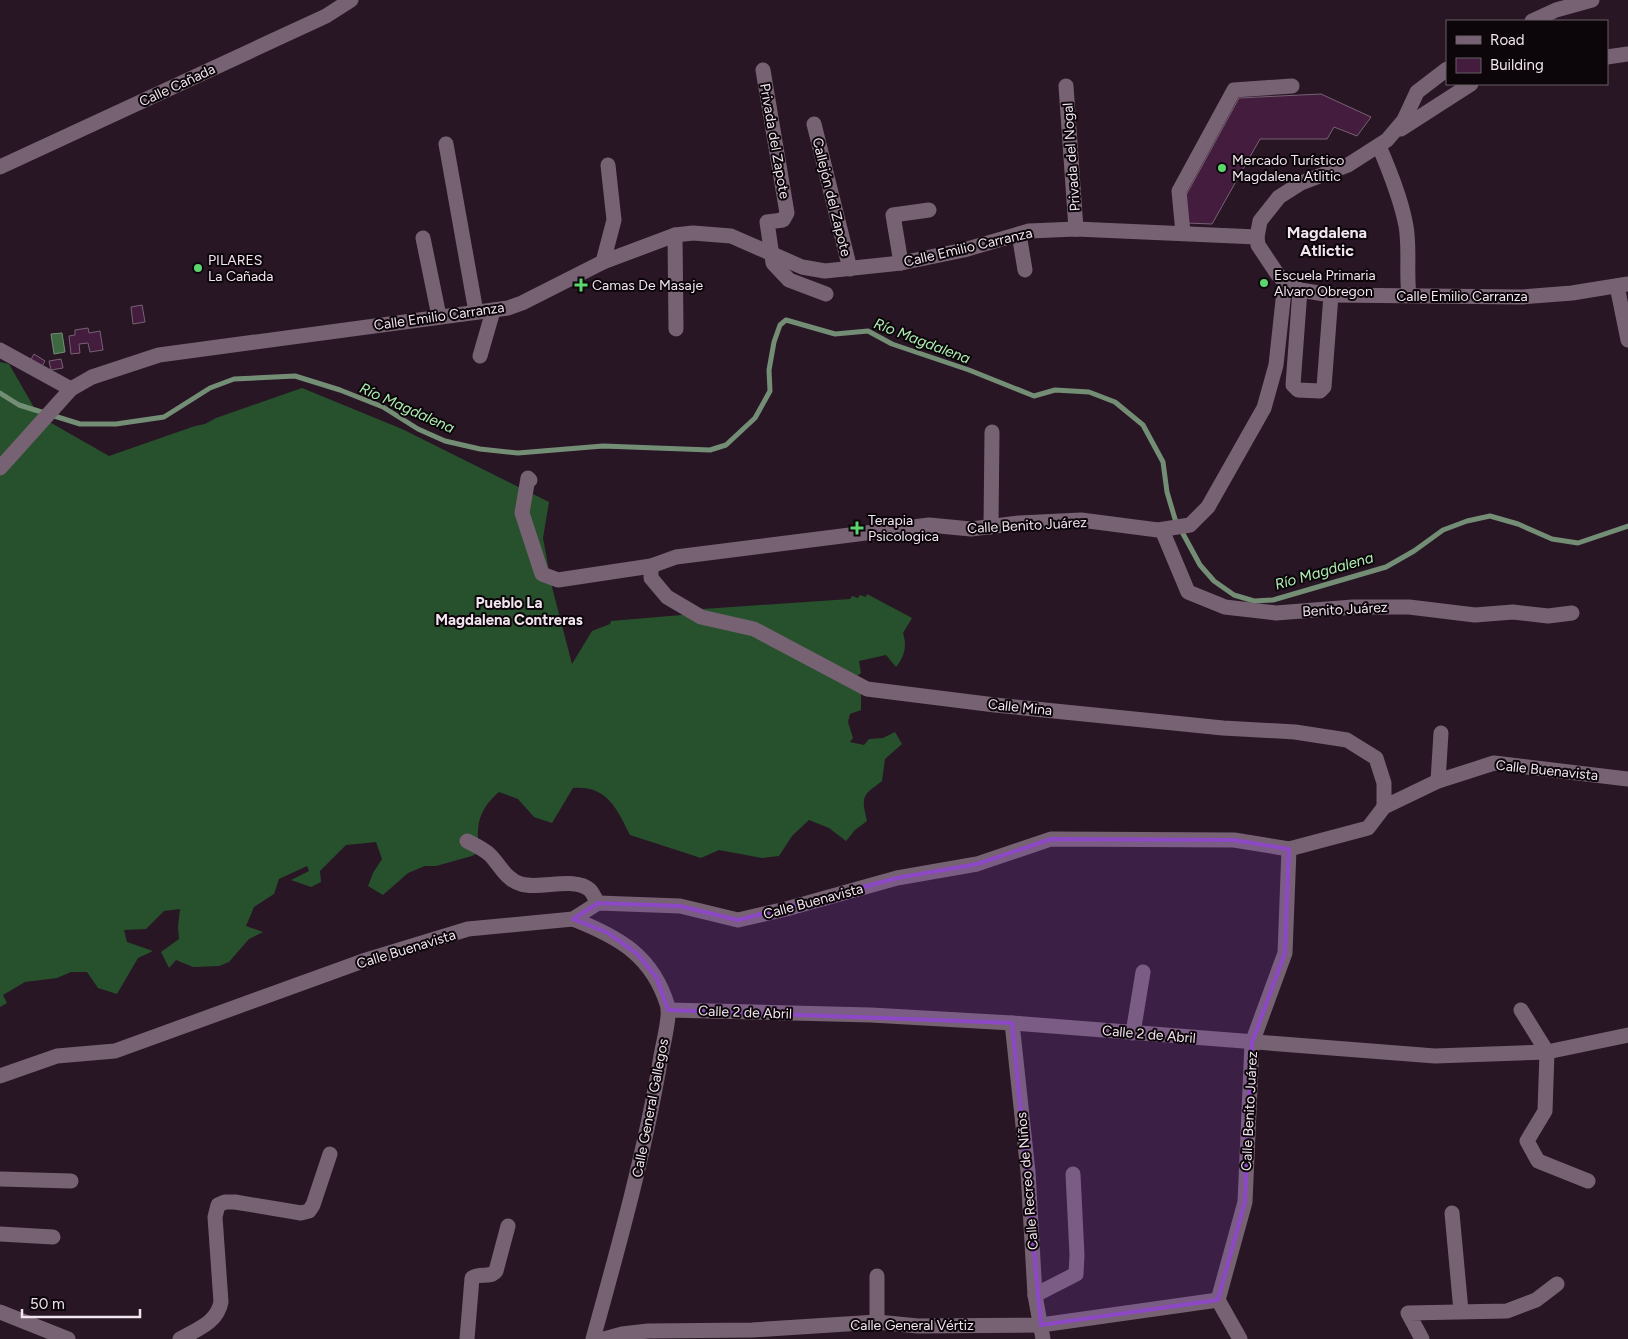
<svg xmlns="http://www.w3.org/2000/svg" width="1628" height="1339" viewBox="0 0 1628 1339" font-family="Figtree,sans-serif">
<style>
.forest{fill:#27512c}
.water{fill:#3d6841;stroke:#738e75}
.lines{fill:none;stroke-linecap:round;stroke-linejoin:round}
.stream{stroke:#738e75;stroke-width:5}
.building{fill:#431c3e;stroke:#776273}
.minor{stroke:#776273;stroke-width:15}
.marked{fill:#8d48c6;fill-opacity:0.2;stroke:#8d48c6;stroke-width:4;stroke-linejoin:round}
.poi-dot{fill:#5bd56d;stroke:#0c050a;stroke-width:2}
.labels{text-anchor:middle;stroke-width:4;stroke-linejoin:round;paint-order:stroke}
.street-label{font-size:14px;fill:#f1e5ee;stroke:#0c050a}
.poi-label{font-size:14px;fill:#f1e5ee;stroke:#0c050a;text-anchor:start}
.water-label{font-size:15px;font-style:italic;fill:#adf0b2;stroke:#0c050a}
.neighbourhood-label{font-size:15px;font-weight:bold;fill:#f1e5ee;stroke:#0c050a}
.quarter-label{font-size:16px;font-weight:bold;fill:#f1e5ee;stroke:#0c050a}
</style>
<rect width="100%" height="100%" fill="#281625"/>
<!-- forest -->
<path class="forest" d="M0,362l9,2 30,52 70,40 86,-30 10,-2 11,-6 86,-30 100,41 147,73 -6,36 9,49 20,77 20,-33 18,-7 1,-3 82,-7 10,-5 147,-10 2,-3 6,2 2,-3 6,2 1,-3 45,24 -9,15c4,13 2,23 -7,34l-10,-12 -27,6 2,12 -13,10 13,9v18l-11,4 -2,8 5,16 -3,4 14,3 5,-6 14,-1 12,-6 7,12 -17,15 -3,22c-20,15 -21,15 -15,40l-12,9 -9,11 -17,-13 -20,-8 -17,16 -13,20 -17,2 -43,-8 -18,8 -71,-23c-13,-26 -23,-50 -57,-47l-21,35 -18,-6 -16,-18 -19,-7c-21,18 -23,34 -20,60l-7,4 -36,10h-11l-17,7 -25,22 -15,-9 5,-13 9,-14 -6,-17 -30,3 -26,26 1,11 -10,5 -20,-7 18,-9 -2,-5 -28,13 -5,15 -20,13 -8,19 17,6 -14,7 -20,23 -10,4 -26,1 -17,-7 -7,8 -8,-16 18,-13 -1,-12 2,-18 -16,2 -18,18 -22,1 3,12 26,9 -15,7 -21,36 -19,-6 -11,-16h-16l-14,6 -32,4 -22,13 4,8 -7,4z"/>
<!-- water -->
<polygon class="water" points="62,333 65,352 54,354 51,334"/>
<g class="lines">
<!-- stream -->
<polyline class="stream" points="0,393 19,405 80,424 116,424 164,417 210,388 234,379 295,376 340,390 383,407 418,429 445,441 480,449 518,453 603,446 710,450 726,445 755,418 770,391 769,370 774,342 780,325 786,320 835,334 868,331 892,344 969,370 1034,396 1055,390 1089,392 1115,402 1143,425 1163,462 1167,492 1175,519 1200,565 1214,581 1234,595 1254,601 1273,600 1386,567 1414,551 1443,530 1467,521 1490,516 1518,524 1552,539 1578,543 1628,526"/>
</g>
<!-- building -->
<g class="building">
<polygon points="1321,94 1371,117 1357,136 1334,127 1327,139 1260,139 1212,224 1187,223 1185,197 1239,98"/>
<polygon points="142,305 145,322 133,324 131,307"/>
<polygon points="88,328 89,333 100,331 103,350 90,352 88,343 79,344 80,353 71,354 69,336 75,335 75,330"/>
<polygon points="34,354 45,361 41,368 30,361"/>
<polygon points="61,359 63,368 51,370 49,361"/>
</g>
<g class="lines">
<!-- minor -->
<g class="minor">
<polyline points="1532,21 1556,10 1592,0"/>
<polyline points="1607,57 1628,54"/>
<polyline points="1447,69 1417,92 1404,120 1387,140 1348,165 1301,183 1279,197 1260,221 1257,237 1258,245 1278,275 1285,282 1300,290 1331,295 1522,297 1572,293 1628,284"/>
<polyline points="763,70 787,213 783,220 767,222 773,263 789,280 826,294"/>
<polyline points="1066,86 1076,229"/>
<polyline points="814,124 850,269"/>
<polyline points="1401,129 1471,84"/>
<polyline points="446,144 476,312"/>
<path d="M1379,146c11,26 22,53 27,80 4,23 0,47 3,69"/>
<polyline points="0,167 326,16 351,0"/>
<polyline points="1183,233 1179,191 1234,90 1292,86"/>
<polyline points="1019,234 1025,270"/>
<polyline points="675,235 676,329"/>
<polyline points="423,238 439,316"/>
<polyline points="603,262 614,220 608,165"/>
<polyline points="901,263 893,215 929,210"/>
<polyline points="1617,286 1628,340"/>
<polyline points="1300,290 1293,385 1298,390 1320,391 1324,387 1331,295"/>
<polyline points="0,350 71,389"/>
<polyline points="480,356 493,311"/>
<polyline points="0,468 71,389 92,377 159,355 508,308 522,303 603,262 675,235 693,233 731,236 802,267 825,271 901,263 964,250 1029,231 1076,229 1257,237"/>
<polyline points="530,480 528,478 522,513 542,574 558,580 651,566 676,557 929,525 971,529 1019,523 1081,520 1158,530 1190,525 1208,507 1264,408 1276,365 1285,282"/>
<polyline points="991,527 992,432"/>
<polyline points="1162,530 1188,592 1225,607 1276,613 1353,607 1409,607 1475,615 1513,612 1548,616 1572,613"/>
<polyline points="651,566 651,578 667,597 701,617 754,629 867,689 995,705 1223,728 1295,732 1347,740 1376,758 1384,783 1384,807"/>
<polyline points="1438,781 1441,733"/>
<path d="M467,841c8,4 17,8 23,14 10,10 16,25 31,29 19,6 54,-8 69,6 3,3 5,9 8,13"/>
<path d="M573,919c46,18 80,37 95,88 2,11 -5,37 -7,49 -16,96 -42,189 -68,283"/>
<polyline points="668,1010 871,1015 1012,1023 1435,1056 1547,1052 1628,1035"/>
<polyline points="1521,1010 1547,1052 1545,1111 1527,1141 1538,1161 1588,1181"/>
<polyline points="1012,1023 1028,1172 1035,1295 1043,1339"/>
<polyline points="1133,1033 1143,972"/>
<polyline points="0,1076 57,1056 115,1051 363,961 468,929 573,919 598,903 680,906 738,920 786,909 897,878 977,864 1051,839 1234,840 1289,849 1368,828 1384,807 1438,781 1494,763 1628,779"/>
<polyline points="0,1179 71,1181"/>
<polyline points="1452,1213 1461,1311"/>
<polyline points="0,1234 53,1237"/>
<polyline points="877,1276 877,1322"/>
<polyline points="1035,1295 1076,1274 1077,1255 1073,1174"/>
<polyline points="0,1312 68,1339"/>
<path d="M180,1339c17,-10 37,-16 41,-37l-6,-85 3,-12 7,-3h10l66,11 8,-2 4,-6 17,-51"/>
<path d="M467,1339l5,-61c9,-6 17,1 24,-7l12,-45"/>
<polyline points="604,1339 622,1334 648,1331 752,1330 877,1322 918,1326 1041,1325 1218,1300"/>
<polyline points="1240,1339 1218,1300 1245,1202 1252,1043 1285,953 1289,849"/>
<polyline points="1422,1339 1408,1313 1507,1311 1536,1300 1557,1284"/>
</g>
</g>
<!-- marked area -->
<path class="marked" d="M1051,839l183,1 55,9 -4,104 -33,90 -7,159 -27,98 -177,25 -29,-302 -344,-13 -12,-33 -19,-23 -29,-21 -35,-14 25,-16 82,3 58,14 159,-42 80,-14z"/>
<!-- markers -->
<g class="poi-dot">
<circle cx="1222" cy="168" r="5"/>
<circle cx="198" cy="268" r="5"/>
<circle cx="1264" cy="283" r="5"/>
<path d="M578.5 277.5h5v5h5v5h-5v5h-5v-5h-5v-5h5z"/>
<path d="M854.5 520.5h5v5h5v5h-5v5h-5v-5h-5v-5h5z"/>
</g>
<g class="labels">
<!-- street labels -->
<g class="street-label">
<text transform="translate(177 85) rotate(-25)" y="5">Calle Cañada</text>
<text transform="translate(775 141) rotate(80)" y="5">Privada del Zapote</text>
<text transform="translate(1071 157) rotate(-94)" y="5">Privada del Nogal</text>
<text transform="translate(832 197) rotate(76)" y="5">Callejón del Zapote</text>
<text transform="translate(968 247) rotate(-13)" y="5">Calle Emilio Carranza</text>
<text x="1462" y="301">Calle Emilio Carranza</text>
<text transform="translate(439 316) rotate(-8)" y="5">Calle Emilio Carranza</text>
<text transform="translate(1027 525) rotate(-3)" y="5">Calle Benito Juárez</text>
<text transform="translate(1345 609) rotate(-3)" y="5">Benito Juárez</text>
<text transform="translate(1020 707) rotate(6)" y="5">Calle Mina</text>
<text transform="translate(1547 770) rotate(6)" y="5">Calle Buenavista</text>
<text transform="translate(813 901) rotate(-15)" y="5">Calle Buenavista</text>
<text transform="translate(406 949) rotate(-17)" y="5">Calle Buenavista</text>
<text transform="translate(745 1012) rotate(2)" y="5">Calle 2 de Abril</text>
<text transform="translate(1149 1034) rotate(5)" y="5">Calle 2 de Abril</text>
<text transform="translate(650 1108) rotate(-79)" y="5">Calle General Gallegos</text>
<text transform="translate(1249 1111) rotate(-87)" y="5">Calle Benito Juárez</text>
<text transform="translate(1027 1181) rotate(-95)" y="5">Calle Recreo de Niños</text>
<text x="912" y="1330">Calle General Vértiz</text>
</g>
<!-- poi labels -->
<g class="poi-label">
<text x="1232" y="165">Mercado Turístico<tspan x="1232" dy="16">Magdalena Atlitic</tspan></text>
<text x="208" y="265">PILARES<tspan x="208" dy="16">La Cañada</tspan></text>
<text x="1274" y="280">Escuela Primaria<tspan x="1274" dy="16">Alvaro Obregon</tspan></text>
<text x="592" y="290">Camas De Masaje</text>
<text x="868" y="525">Terapia<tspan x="868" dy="16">Psicologica</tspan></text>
</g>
<!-- water labels -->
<g class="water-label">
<text transform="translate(922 341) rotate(21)" y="5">Río Magdalena</text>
<text transform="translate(407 408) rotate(24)" y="5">Río Magdalena</text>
<text transform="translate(1324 571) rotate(-16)" y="5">Río Magdalena</text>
</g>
<!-- neighbourhood labels -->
<g class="neighbourhood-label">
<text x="509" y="608">Pueblo La<tspan x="509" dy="17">Magdalena Contreras</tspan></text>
</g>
<!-- quarter labels -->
<g class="quarter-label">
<text x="1327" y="238">Magdalena<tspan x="1327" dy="18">Atlictic</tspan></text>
</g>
</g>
<!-- legend -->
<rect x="1446" y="20" width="162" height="65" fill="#0c050a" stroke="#685f65"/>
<rect x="1456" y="36" width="25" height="8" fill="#776273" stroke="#685f65"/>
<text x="1490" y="45" font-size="15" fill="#f1e5ee">Road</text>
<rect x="1456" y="58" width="25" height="15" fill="#431c3e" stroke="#685f65"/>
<text x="1490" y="70" font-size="15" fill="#f1e5ee">Building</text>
<!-- scale -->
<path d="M22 1309v8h118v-8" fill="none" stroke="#f1e5ee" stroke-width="2.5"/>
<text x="30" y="1309" font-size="15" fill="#f1e5ee" stroke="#0c050a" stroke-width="4" paint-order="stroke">50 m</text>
</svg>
